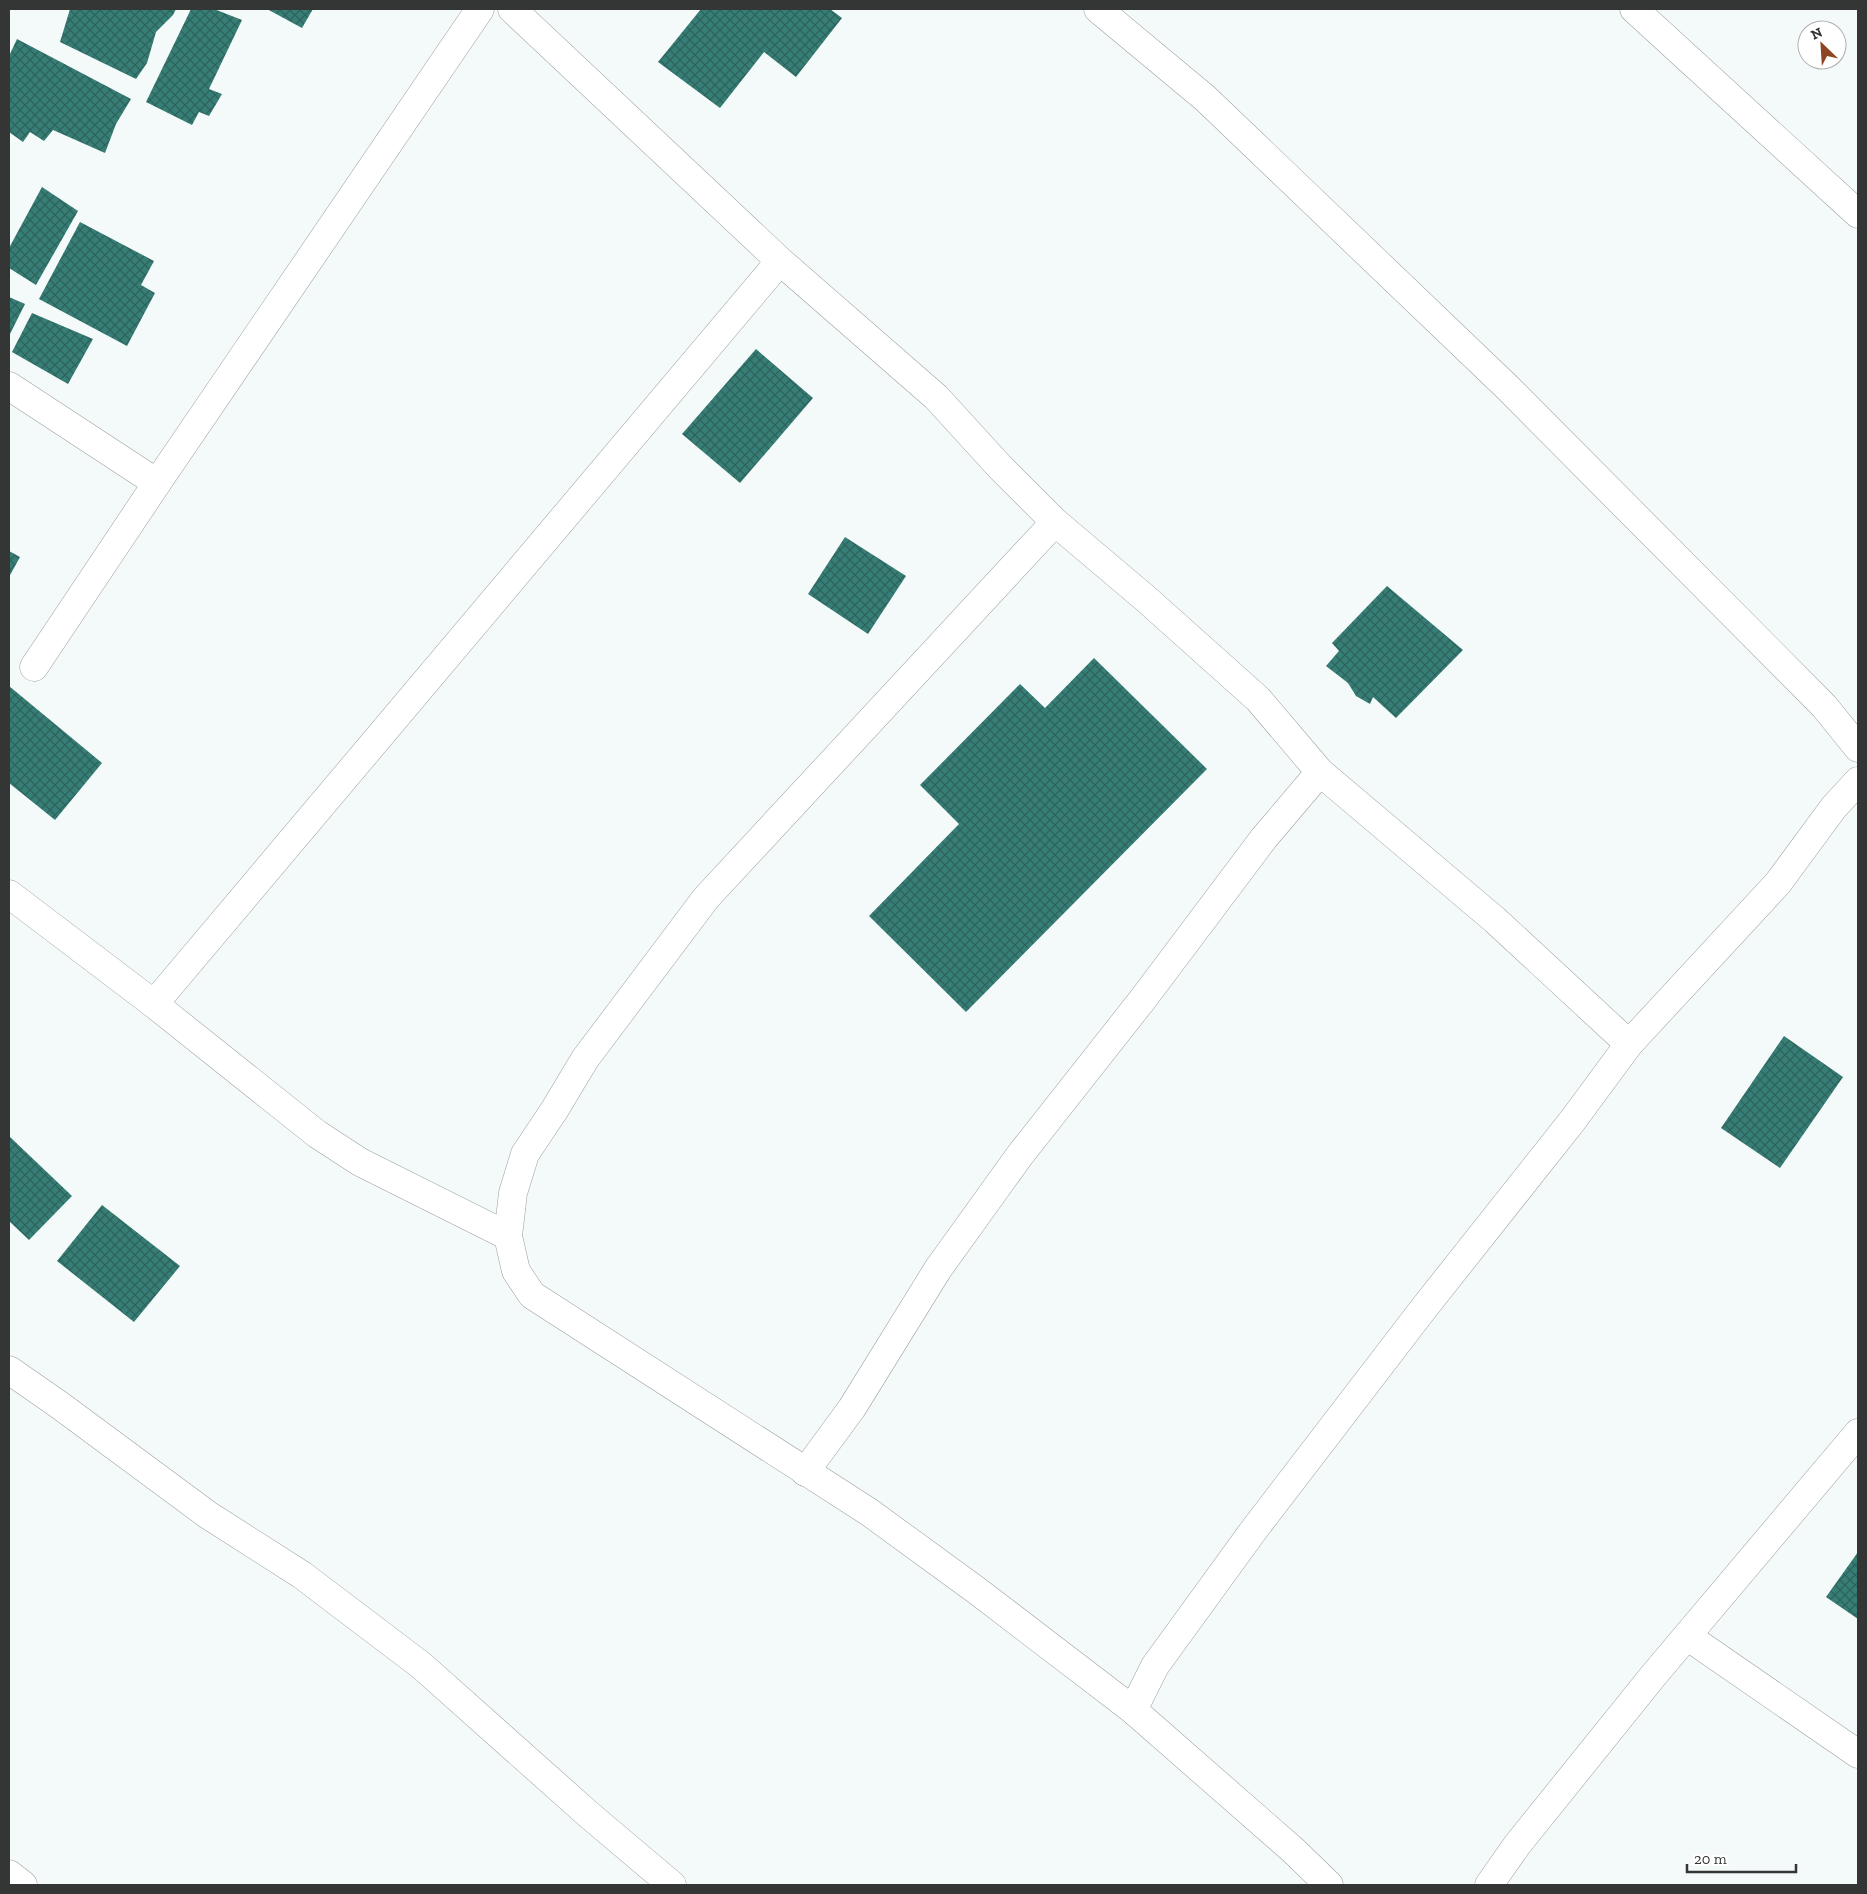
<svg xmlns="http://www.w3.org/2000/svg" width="1867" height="1894" viewBox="0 0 1867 1894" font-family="'Zilla Slab',serif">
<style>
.building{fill:url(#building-cross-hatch)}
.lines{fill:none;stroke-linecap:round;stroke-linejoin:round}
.minor-casing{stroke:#9ba09f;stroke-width:29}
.minor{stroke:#fff;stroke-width:28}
</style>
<defs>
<pattern id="building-cross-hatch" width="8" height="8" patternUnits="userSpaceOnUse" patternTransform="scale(1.25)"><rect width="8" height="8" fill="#377f76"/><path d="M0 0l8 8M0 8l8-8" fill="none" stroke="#2d635c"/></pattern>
</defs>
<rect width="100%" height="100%" fill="#f4faf9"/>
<!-- building -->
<g class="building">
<polygon points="70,9 176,9 173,15 156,32 147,63 136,79 60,42"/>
<polygon points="191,9 214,9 242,20 209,89 222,94 209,116 199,112 192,125 146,102"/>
<polygon points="267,9 313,9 302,28"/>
<polygon points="701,9 830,9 842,18 796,77 764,52 720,108 658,62"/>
<polygon points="17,39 131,99 116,124 105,153 53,130 44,141 30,132 23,142 9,132 9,56"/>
<polygon points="42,187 78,211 36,285 9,268 9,248"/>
<polygon points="80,222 154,261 141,285 155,293 127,346 39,299"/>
<polygon points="9,297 25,304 9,336"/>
<polygon points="32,313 93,339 68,384 12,352"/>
<polygon points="756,349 813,398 740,483 682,434"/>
<polygon points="845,537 906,576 868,634 808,594"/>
<polygon points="9,551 20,557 9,577"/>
<polygon points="1387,586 1463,650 1396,718 1373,697 1370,704 1356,696 1348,683 1326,666 1339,651 1332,643"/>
<polygon points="1094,658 1207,769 966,1012 869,916 959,824 920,785 1020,684 1045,708"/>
<polygon points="9,686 102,763 55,820 9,783"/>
<polygon points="1784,1036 1843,1077 1780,1168 1721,1128"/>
<polygon points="9,1136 72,1196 29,1240 9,1221"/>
<polygon points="102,1205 180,1266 134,1322 57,1261"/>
<polygon points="1858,1552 1858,1619 1826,1597"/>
</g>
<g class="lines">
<defs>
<g id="minor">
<polyline points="512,9 780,261 936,397 1000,467 1055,522 1145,598 1258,699 1320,772 1495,920 1629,1044"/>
<polyline points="1098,9 1205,98 1507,387 1824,706 1858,748"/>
<polyline points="1634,9 1858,214"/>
<polyline points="9,386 157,483"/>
<polyline points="1055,522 706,898 585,1059 555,1109 525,1154 513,1193 508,1236 516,1271 532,1295 869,1512 976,1590 1133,1710 1294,1851 1329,1885"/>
<polyline points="34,667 157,483 480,9"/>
<polyline points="9,894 154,1004 317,1134 360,1162 508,1236"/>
<polyline points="154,1004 780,261"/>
<polyline points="9,1370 58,1404 208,1515 302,1575 422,1666 588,1814 672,1885"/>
<polyline points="805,1472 852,1408 938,1269 1020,1155 1143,999 1264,838 1320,772"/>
<polyline points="1687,1636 1858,1754"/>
<polyline points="1133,1710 1155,1666 1253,1531 1424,1308 1573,1120 1629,1044 1778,883 1834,807 1858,781"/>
<polyline points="9,1874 23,1885"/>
<polyline points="1489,1885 1517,1845 1653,1676 1858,1433"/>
</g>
</defs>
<!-- minor casing -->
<use href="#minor" class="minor-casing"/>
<!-- minor -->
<use href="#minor" class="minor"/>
</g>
<!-- border -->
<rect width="1867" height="1894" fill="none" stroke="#333635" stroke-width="20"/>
<!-- north arrow -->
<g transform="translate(1822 45) rotate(335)"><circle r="24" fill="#ffffff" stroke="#adafae"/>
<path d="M0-4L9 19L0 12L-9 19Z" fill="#8d4524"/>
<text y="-8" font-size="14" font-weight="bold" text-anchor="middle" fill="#333635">N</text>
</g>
<!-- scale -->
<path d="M1687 1864v8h109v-8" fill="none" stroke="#333635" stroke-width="2.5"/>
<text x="1694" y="1864" font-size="15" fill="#333635" stroke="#ffffff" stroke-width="4" paint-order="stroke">20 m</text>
</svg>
